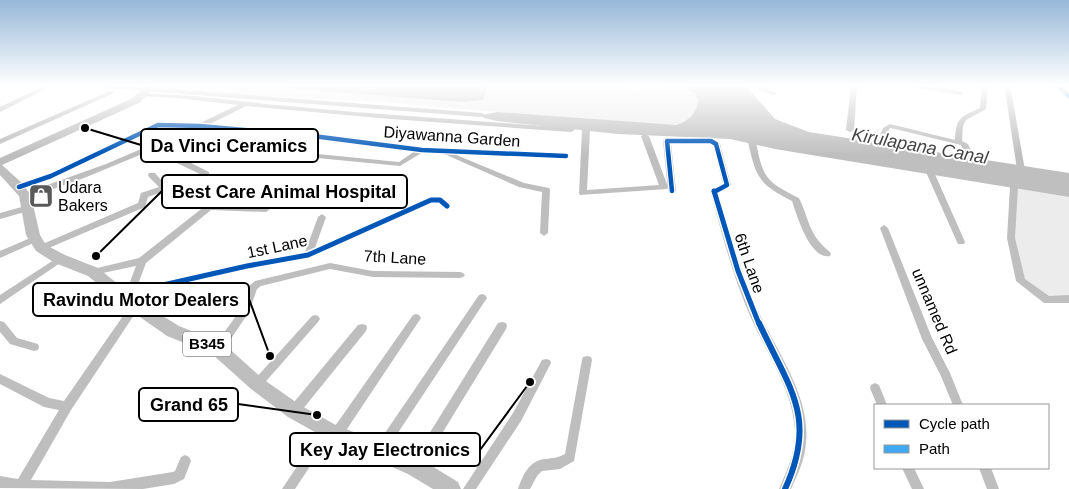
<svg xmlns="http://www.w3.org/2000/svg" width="1069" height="489" viewBox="0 0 1069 489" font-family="Arial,sans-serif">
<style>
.green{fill:#ececec}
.water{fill:#bfbfbf}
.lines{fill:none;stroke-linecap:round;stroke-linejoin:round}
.canal{fill:#bfbfbf;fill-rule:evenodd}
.minor{fill:#bebebe;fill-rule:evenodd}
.primary{fill:#bebebe;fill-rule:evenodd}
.quiet{stroke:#3fa9f5;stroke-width:3;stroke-dasharray:6 3;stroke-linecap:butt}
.cycleway-far2-casing{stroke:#fff;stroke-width:7}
.cycleway-far1-casing{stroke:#fff;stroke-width:8}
.cycleway-casing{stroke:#fff;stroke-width:9}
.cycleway-far2{stroke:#0057b8;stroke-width:4.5}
.cycleway-far1{stroke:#0057b8;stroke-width:5}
.cycleway{stroke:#0057b8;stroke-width:6}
.labels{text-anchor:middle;stroke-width:4;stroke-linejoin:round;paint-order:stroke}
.shield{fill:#fff;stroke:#4c4c4c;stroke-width:1}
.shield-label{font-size:15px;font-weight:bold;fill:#000}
.street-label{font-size:16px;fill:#000;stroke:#fff}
.poi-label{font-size:16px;fill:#000;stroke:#fff;text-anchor:start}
.water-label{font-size:18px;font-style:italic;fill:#444;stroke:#fff}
.leader{fill:none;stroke:#000;stroke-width:2}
.callout-dot{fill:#000;stroke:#fff;stroke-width:2}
.callout{fill:#fff;stroke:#000;stroke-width:2}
.callout-label{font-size:18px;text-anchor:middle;font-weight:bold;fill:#000}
</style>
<rect width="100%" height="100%" fill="#fff"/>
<!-- green -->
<g class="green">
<path d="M159,86h123v2l181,14 22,-5 3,-11h123l24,4 46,-4 14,7 3,8c-3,17 -14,24 -30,24l-96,-6 -187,-17 -229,-12z"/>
<polygon points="1014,187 1069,197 1069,299 1047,300 1021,281 1011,238"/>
</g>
<!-- water -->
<g class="water">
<polygon points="282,86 488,86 483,100 463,102 282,88"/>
<path d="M681,86h65l29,33 34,13 260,41v24l-294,-48 -45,-10 -112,-5 -121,-13 -13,-3 -2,-3 15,-3 179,13c13,-4 20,-11 22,-24l-3,-8z"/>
</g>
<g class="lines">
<!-- canal -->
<g class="canal">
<polygon points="103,86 132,86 482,113 485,115 482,117 106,88"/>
<path d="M982,86h6l-2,23 -20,11 -3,6 -1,15 6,3 10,23 -1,2h-6l-10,-24 -70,-17 -2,1 -10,27h-3l-4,-2 11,-26 7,-4 65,16c1,-23 6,-23 25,-32z"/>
<polygon points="1001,86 1008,86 1011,90 1026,176 1022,178 1018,176 1005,90"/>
<polygon points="586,128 590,130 587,190 659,185 641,136 645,134 649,136 668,187 667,189 580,195 579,193 582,130"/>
<path d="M749,140h6l1,2c7,36 10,40 43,56 11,23 9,36 31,54l1,2 -1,2c-20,4 -33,-40 -38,-55 -33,-17 -36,-23 -44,-59z"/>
<polygon points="923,161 926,161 930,163 965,242 964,244 958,244 957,242 922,163"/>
<polygon points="1008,175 1014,175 1018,187 1015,238 1025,279 1049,296 1069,295 1069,303 1044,303 1016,281 1007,238 1010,187 1007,177"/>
</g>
<!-- minor -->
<g class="minor">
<polygon points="757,86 763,86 764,88 777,93 774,95 759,90"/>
<polygon points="851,86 857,86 854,130 850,132 846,130"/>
<polygon points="914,86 929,86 960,91 963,93 960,95 917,88"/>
<polygon points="1055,86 1062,86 1069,93 1069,99 1067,98"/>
<polygon points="42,87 45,89 44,90 0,112 0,107"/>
<polygon points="112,90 114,91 114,93 0,144 0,139"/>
<path d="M143,93l52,3 71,8 89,8 216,16 4,2 -4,2 -180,-13 -145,-13 -38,19 105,9 109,14 147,6v4h-3l-112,-4 70,29 25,5 1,2 -2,43 -4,3 -4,-3 2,-41 -23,-5 -77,-34 -19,-1 -23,14 -93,-9 -74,-13 -36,-3 -33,4 -80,33 -56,20h-6l-1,-2 1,-2 84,-30 84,-36 -31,-1 -105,51 -35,12 -4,-3 1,-2 32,-11 108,-50h42l40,-19 -60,-7 -37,-2 -1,-1zM200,128l113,10 102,13 -16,11 -92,-9 -74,-13 -36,-3 -20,2z"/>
<path d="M664,139h47l9,5 11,41 -13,7c11,38 22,76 37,112 18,42 56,91 51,138 -1,17 -8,32 -15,47h-12c8,-19 17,-37 16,-58 -2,-41 -28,-77 -44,-113 -18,-41 -29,-84 -41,-127l13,-7 -10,-39 -3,-2h-39l5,48 -4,3 -4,-3 -5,-50z"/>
<polygon points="177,159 183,159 209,172 213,204 266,206 270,209 266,212 211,210 146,263 137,287 247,263 305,252 318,217 322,214 326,217 315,248 428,198 443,198 451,206 447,209 438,203 432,203 311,257 247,269 135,295 133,298 127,298 125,295 136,266 93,275 90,274 88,272 90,270 93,269 139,258 205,206 202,175 177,163 176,161"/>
<polygon points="149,173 155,173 168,188 167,190 148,197 145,207 44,250 38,250 37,248 38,246 138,203 141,193 159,187 149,177 148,175"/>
<polygon points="29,205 33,208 32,210 0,219 0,213"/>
<polygon points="884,225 888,228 932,338 950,373 963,405 953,405 940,374 922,339 880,228"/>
<polygon points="35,236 38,237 39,239 38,241 0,258 0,251"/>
<polygon points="60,256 63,257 64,259 63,261 0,304 0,295"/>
<polygon points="330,263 373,271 460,272 463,273 465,275 463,277 460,278 373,277 330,269 261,286 257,289 249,312 222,352 218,353 214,352 213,349 214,346 242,308 248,287 255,281"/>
<polygon points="482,294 485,295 487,298 485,301 382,457 378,459 374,457 372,453 374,449 479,295"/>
<polygon points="135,302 138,303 140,306 138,309 71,410 31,480 110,482 173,472 175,471 181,457 185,455 189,457 191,461 184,479 174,484 143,489 0,488 0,476 18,479 59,410 44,407 0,384 0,374 49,398 64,401 132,303"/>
<polygon points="416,314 419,315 421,318 341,438 337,439 333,438 331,435 295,489 282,489 324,426 328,425 332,426 333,429 413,315"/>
<polygon points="315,315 318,316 320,319 318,322 261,387 257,389 253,387 252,384 253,381 312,316"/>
<polygon points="0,321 4,322 17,338 38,344 39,347 38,350 34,351 10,344 0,332"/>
<polygon points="502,322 506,323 507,326 506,329 419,471 415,473 411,471 409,467 411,463 498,323"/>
<polygon points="362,324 366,325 367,328 366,331 298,415 294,416 290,415 288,411 290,407 358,325"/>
<path d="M587,356l4,1 1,3 -18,101 -14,8 -18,2 -5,5 -7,13h-12c5,-14 11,-29 28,-30 7,-1 12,-1 19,-5l17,-94 1,-3z"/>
<polygon points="546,359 550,360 551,363 521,421 476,489 463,489 513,413 542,360"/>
<polygon points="875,383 879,385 887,405 877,405 870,388 871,385"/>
<polygon points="902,468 914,468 924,489 912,489"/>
<polygon points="979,468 991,468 999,489 987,489"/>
</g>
<!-- primary -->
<polygon class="primary" points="146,86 157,86 139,103 2,165 23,184 31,196 40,235 46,245 65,255 98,268 140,302 179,326 224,344 263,379 300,405 334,424 422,460 458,482 461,489 433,489 408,474 322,436 288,417 251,389 212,354 167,336 130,310 88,276 55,263 36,251 26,235 19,196 0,175 0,158 131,99"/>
<!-- quiet -->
<polyline class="quiet" points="1058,86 1069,97"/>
<defs>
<g id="cycleway-far2">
<polyline points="19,187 51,176 158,125 200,126 313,136 422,150 566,156"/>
<polyline points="672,191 667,141 711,141 716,144 727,185 714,192"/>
</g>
<g id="cycleway-far1">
<polyline points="714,191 738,271 759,324"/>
<polyline points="132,292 247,266 308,255 431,200 440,200 447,206"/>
</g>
<path id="cycleway" d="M759,323c30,65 59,94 26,166"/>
</defs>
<!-- cycleway-far2 casing -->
<use href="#cycleway-far2" class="cycleway-far2-casing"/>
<!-- cycleway-far1 casing -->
<use href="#cycleway-far1" class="cycleway-far1-casing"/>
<!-- cycleway casing -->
<use href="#cycleway" class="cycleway-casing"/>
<!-- cycleway-far2 -->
<use href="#cycleway-far2" class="cycleway-far2"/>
<!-- cycleway-far1 -->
<use href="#cycleway-far1" class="cycleway-far1"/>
<!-- cycleway -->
<use href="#cycleway" class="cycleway"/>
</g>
<!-- sky -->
<linearGradient id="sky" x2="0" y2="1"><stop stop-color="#97b8d8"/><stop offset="0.55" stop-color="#fff"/><stop offset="1" stop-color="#fff" stop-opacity="0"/></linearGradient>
<rect width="1069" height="155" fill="url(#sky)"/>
<!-- icons -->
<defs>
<symbol id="shop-square" viewBox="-11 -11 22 22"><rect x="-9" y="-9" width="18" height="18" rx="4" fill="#595959" stroke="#fff"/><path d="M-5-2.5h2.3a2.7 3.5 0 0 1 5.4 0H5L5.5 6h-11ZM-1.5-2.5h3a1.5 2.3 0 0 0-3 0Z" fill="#fff"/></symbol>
</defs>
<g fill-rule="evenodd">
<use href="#shop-square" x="27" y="182" width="28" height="28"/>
</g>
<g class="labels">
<!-- shield labels -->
<rect class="shield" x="183" y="331.5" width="48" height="25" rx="4"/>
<g class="shield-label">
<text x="207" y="349">B345</text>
</g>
<!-- street labels -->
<g class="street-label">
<text transform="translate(452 136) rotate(4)" y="6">Diyawanna Garden</text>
<text transform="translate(277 246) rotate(-12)" y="6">1st Lane</text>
<text transform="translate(395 257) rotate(3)" y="6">7th Lane</text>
<text transform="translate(750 263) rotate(71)" y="6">6th Lane</text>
<text transform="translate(935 311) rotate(67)" y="6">unnamed Rd</text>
</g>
<!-- poi labels -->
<g class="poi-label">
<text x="58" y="193">Udara<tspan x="58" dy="18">Bakers</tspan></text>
</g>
<!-- water labels -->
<g class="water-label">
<text transform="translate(920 146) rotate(10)" y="6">Kirulapana Canal</text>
</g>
</g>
<!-- callouts -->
<path class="leader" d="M85 128L141 145M96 256L162 191M270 356L249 299M317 415L238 404M530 382L480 450"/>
<g class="callout-dot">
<circle cx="85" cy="128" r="5"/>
<circle cx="96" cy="256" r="5"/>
<circle cx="270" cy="356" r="5"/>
<circle cx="317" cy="415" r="5"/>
<circle cx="530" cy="382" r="5"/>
</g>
<g class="callout">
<rect x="141" y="129" width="177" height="33" rx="5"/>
<rect x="162" y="175" width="245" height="33" rx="5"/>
<rect x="33" y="283" width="216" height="33" rx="5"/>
<rect x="139" y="388" width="99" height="33" rx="5"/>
<rect x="290" y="433" width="190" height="33" rx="5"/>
</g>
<g class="callout-label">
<text x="229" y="152">Da Vinci Ceramics</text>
<text x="284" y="198">Best Care Animal Hospital</text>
<text x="141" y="306">Ravindu Motor Dealers</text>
<text x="189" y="411">Grand 65</text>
<text x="385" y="456">Key Jay Electronics</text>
</g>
<!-- legend -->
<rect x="874" y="404" width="175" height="65" fill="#ffffff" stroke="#999999"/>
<rect x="884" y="420" width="25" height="8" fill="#0057b8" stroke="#999999"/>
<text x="919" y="429" font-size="15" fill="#000000">Cycle path</text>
<rect x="884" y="445" width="25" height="8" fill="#3fa9f5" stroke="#999999"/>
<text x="919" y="454" font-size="15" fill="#000000">Path</text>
</svg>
